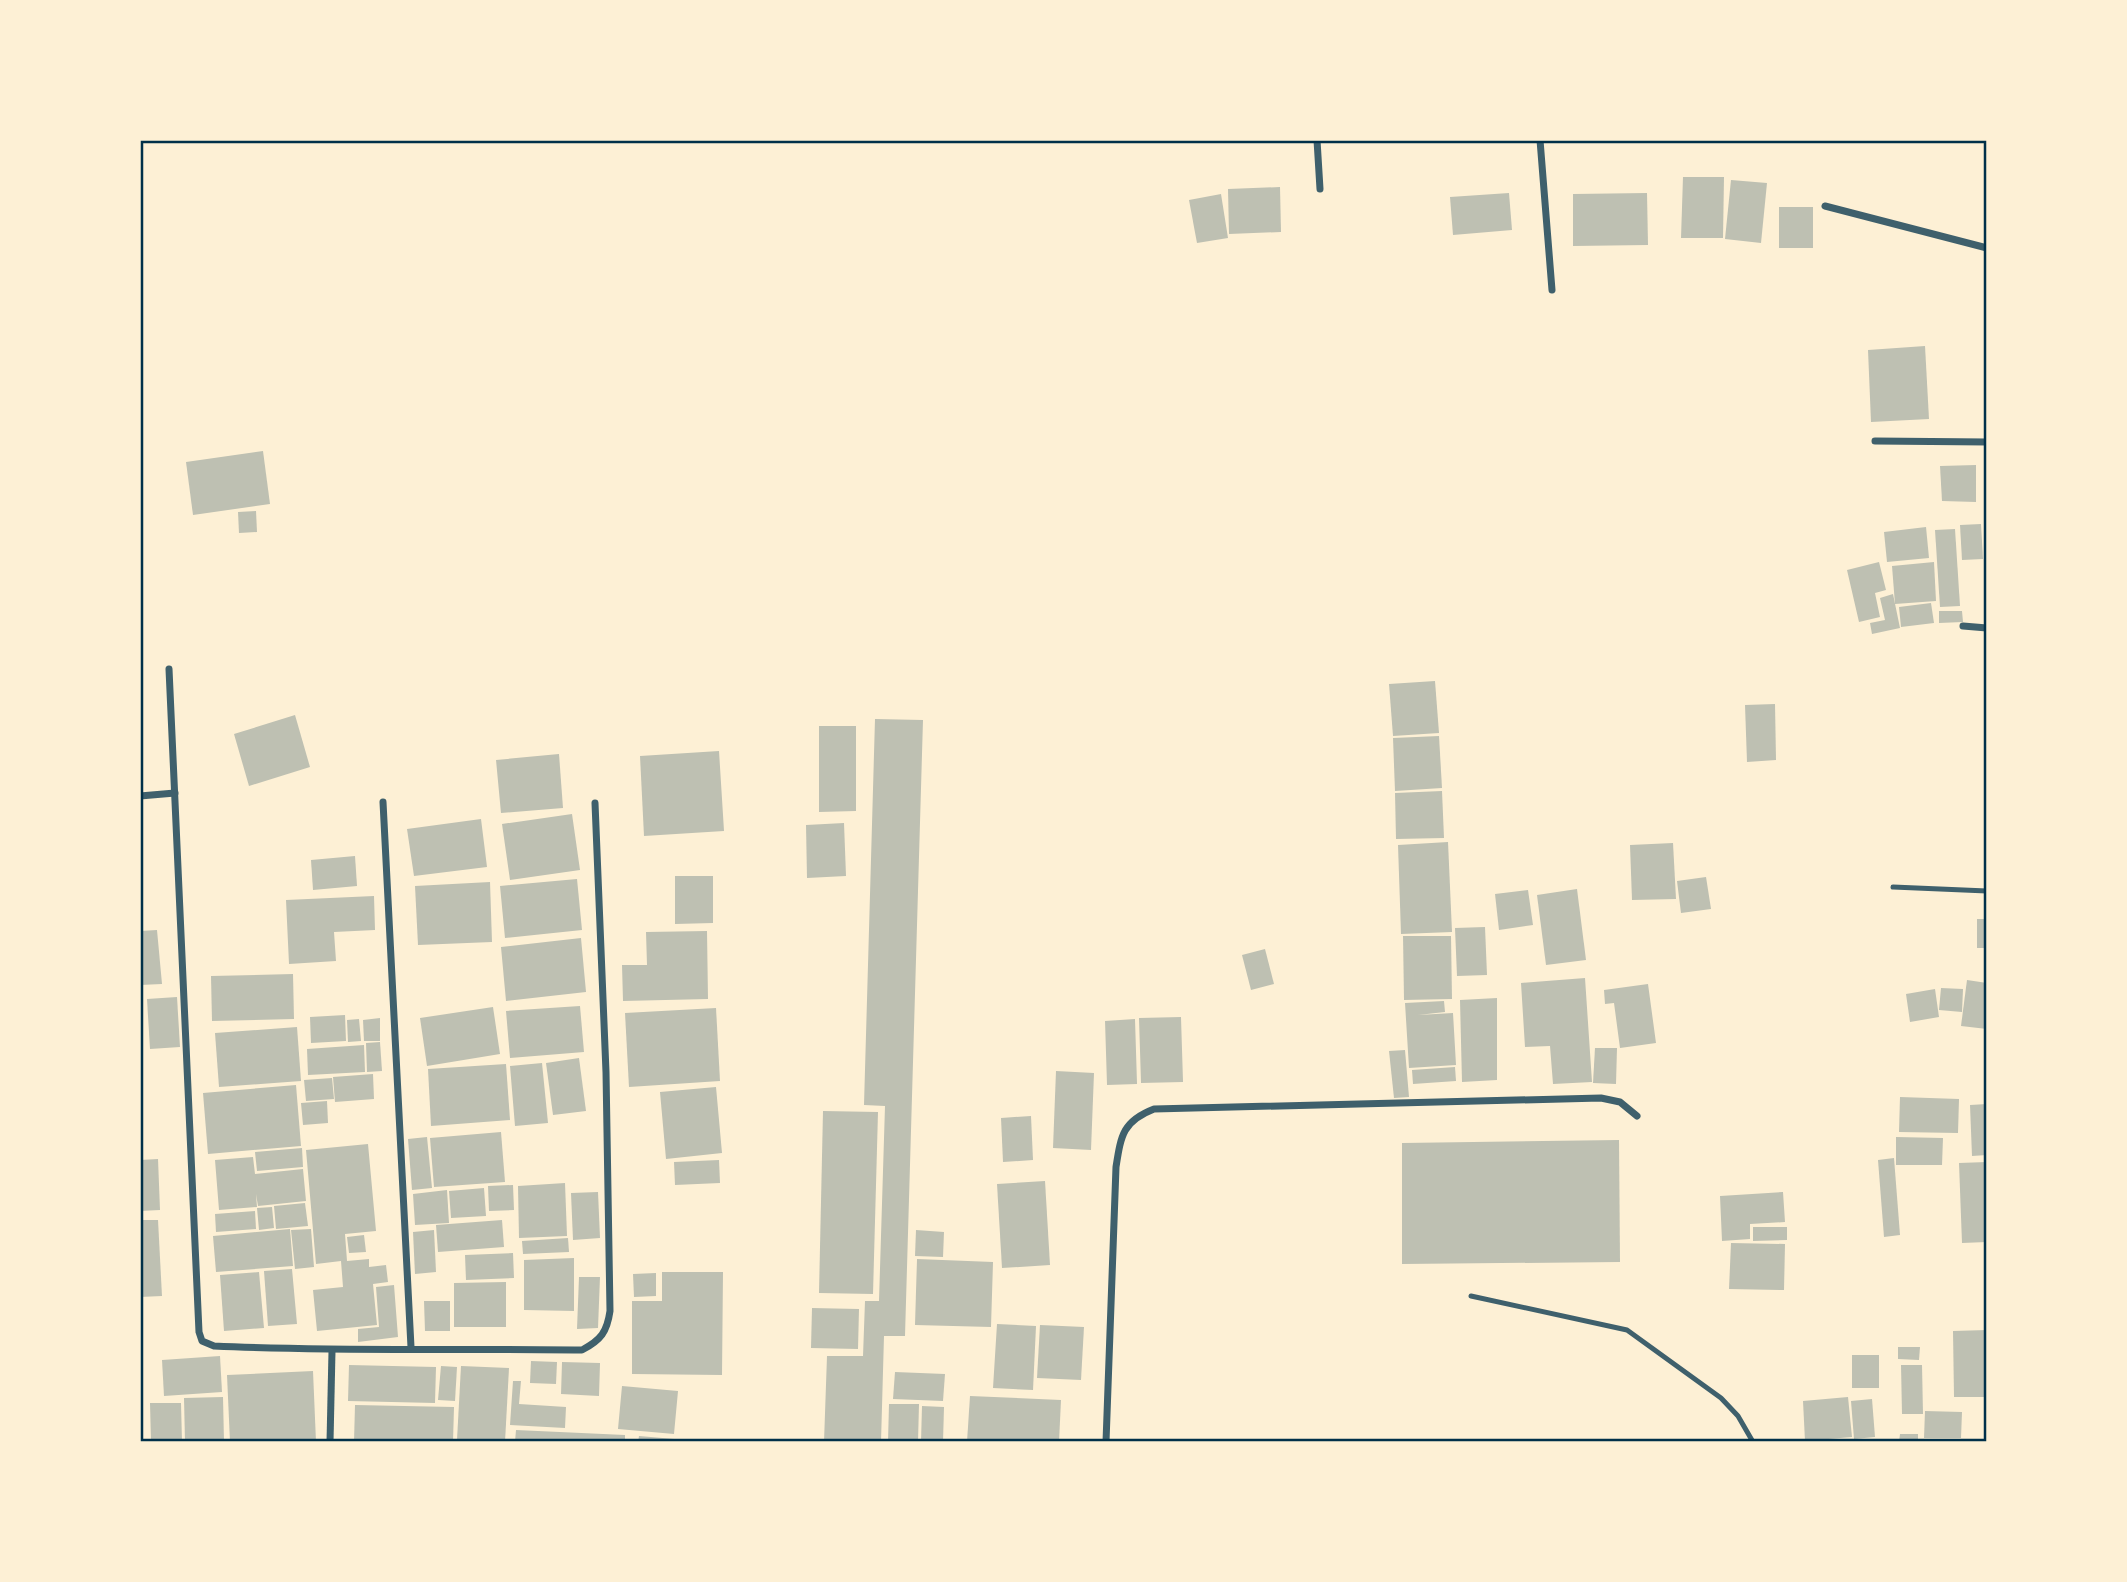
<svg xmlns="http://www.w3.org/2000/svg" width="2127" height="1582" viewBox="0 0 2127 1582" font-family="'Exo 2',sans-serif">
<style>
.building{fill:#bec0b2}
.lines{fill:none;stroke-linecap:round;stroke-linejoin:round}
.service{stroke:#3f606c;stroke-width:5}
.minor{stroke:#3f606c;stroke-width:7}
.neatline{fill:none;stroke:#003049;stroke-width:2.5}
</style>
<rect width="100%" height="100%" fill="#fdf0d5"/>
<!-- building -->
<g class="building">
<polygon points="1683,177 1724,177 1723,238 1681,238"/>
<polygon points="1731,180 1767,183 1761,243 1725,239"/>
<polygon points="1280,187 1281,232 1229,234 1228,189"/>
<polygon points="1509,193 1512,230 1453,235 1450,197"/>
<polygon points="1647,193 1648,245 1573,246 1573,194"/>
<polygon points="1221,194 1228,238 1197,243 1189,200"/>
<rect x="1779" y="207" width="34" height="41"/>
<polygon points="1925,346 1929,419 1871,422 1868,350"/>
<polygon points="263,451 270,504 193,515 186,462"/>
<polygon points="1976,465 1976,502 1942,501 1940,466"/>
<polygon points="256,511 257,532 239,533 238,512"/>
<polygon points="1981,524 1983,559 1962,560 1960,525"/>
<polygon points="1926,527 1929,558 1887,562 1884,532"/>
<polygon points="1955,529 1960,606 1940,607 1935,530"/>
<polygon points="1879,562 1886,590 1875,593 1880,617 1859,622 1847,570"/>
<polygon points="1934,562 1936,601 1895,604 1892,566"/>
<polygon points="1893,594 1900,628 1872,634 1870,623 1885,620 1880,598"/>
<polygon points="1931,603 1934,623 1901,627 1899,607"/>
<polygon points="1939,611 1962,611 1963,622 1939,623"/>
<polygon points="1435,681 1439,733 1393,736 1389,684"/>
<polygon points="1775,704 1776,760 1747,762 1745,705"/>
<polygon points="295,715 310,767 249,786 234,734"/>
<polygon points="875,719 923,720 905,1336 884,1336 881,1442 824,1442 827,1356 863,1356 865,1301 879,1301 885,1106 864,1105"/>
<polygon points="819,726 856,726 856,811 819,812"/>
<polygon points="1439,736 1442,788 1395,791 1393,738"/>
<polygon points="719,751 724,831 644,836 640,756"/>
<polygon points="559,754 563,808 501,813 496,760"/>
<polygon points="1442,791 1444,838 1396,839 1395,793"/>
<polygon points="572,814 580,870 510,880 502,824"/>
<polygon points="481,819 487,867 414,876 407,829"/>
<polygon points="844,823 846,876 807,878 806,825"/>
<polygon points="1448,842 1452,932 1401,934 1398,845"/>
<polygon points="1673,843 1676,899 1632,900 1630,845"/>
<polygon points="355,856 357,886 313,890 311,860"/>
<polygon points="675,876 713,876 713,923 675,924"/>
<polygon points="1706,877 1711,909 1681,913 1677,881"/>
<polygon points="577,879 582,930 505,938 500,886"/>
<polygon points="490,882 492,942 418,945 415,886"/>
<polygon points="1577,889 1586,960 1546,965 1537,895"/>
<polygon points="1528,890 1533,925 1499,930 1495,894"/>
<polygon points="374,896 375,930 334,932 336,961 289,964 286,900"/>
<rect x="1977" y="919" width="10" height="29"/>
<polygon points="1485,927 1487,975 1457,976 1455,928"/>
<polygon points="157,930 162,984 140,985 140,931"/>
<polygon points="707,931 708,999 623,1001 622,965 647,965 646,932"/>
<polygon points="1403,936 1451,936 1452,999 1404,1000"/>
<polygon points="581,938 586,992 506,1001 501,947"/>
<polygon points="1265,949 1274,984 1251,990 1242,955"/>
<polygon points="293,974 294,1019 212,1021 211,976"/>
<polygon points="1585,978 1592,1082 1553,1084 1550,1046 1525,1047 1521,983"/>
<polygon points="1967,980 1987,983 1987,1029 1961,1026"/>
<polygon points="1648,984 1656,1043 1620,1048 1614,1003 1605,1004 1604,990"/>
<polygon points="1941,988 1963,989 1962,1012 1939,1010"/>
<polygon points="1935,989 1939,1017 1910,1022 1906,994"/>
<polygon points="177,997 180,1047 150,1049 147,999"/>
<polygon points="1497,998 1497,1080 1462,1082 1460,1000"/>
<polygon points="1444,1001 1445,1012 1418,1015 1453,1013 1456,1065 1409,1068 1405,1003"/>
<polygon points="580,1006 584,1052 510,1058 506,1011"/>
<polygon points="493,1007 500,1054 427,1066 420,1018"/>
<polygon points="716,1008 720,1081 629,1087 625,1013"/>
<polygon points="345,1015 346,1041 311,1043 310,1017"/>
<polygon points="1181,1017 1183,1082 1141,1083 1139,1018"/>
<polygon points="380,1018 380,1041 364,1041 363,1020"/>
<polygon points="359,1019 361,1041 348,1042 347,1020"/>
<polygon points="1135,1019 1137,1084 1107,1085 1105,1021"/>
<polygon points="297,1027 301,1081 219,1087 215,1033"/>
<polygon points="380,1042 382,1071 367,1072 366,1043"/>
<polygon points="364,1045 365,1072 308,1075 307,1049"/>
<polygon points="1595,1048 1617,1048 1616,1084 1593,1083"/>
<polygon points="1405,1050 1409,1097 1394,1098 1389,1051"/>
<polygon points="579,1058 586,1111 553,1115 546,1063"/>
<polygon points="542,1063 548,1123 515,1126 510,1066"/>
<polygon points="506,1064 510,1120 431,1126 428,1069"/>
<polygon points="1455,1067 1456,1081 1413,1084 1412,1070"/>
<polygon points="1056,1071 1094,1073 1091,1150 1053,1148"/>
<polygon points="373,1074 374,1099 335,1102 333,1077"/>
<polygon points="332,1078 334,1099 306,1101 304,1080"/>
<polygon points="296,1085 301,1146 208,1154 203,1093"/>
<polygon points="716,1087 722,1153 666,1159 660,1092"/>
<polygon points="1900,1097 1959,1099 1958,1133 1899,1132"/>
<polygon points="327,1101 328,1123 303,1125 301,1103"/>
<polygon points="1987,1104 1987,1155 1972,1156 1970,1105"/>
<polygon points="823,1111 878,1112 873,1294 819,1293"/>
<polygon points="1031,1116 1033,1160 1003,1162 1001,1118"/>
<polygon points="501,1132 505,1182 434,1187 430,1138"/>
<polygon points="427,1137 432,1188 412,1190 408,1139"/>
<polygon points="1896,1137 1943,1138 1942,1165 1896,1165"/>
<polygon points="1619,1140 1620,1262 1402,1264 1402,1143"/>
<polygon points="368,1144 376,1231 345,1234 347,1261 369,1259 369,1267 386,1265 388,1282 373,1284 377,1325 317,1331 313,1290 343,1287 341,1261 316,1264 306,1150"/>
<polygon points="302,1148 303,1167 257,1171 255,1152"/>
<polygon points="253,1157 255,1174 303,1169 306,1201 258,1206 256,1194 257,1207 219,1210 215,1160"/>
<polygon points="1894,1158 1900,1235 1884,1237 1878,1160"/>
<polygon points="158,1159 160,1210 140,1211 140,1160"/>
<polygon points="719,1160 720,1183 675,1185 674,1162"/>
<polygon points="1987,1162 1987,1242 1962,1243 1959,1163"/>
<polygon points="1045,1181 1050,1265 1002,1268 997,1184"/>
<polygon points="565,1183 567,1236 519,1238 518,1186"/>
<polygon points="513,1185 514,1210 489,1211 488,1186"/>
<polygon points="484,1188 486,1216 451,1218 449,1191"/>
<polygon points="447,1190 449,1223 415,1225 413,1194"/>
<polygon points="598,1192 600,1238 573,1240 571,1193"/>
<polygon points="1783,1192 1785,1222 1750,1224 1750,1239 1722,1241 1720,1196"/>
<polygon points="305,1203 308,1226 276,1229 274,1206"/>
<polygon points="272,1207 274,1228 259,1230 257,1208"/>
<polygon points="255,1211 256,1229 216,1232 215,1214"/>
<polygon points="140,1220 158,1220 162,1296 140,1297"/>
<polygon points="502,1220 504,1247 438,1252 436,1225"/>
<polygon points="1753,1227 1787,1227 1787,1240 1753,1241"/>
<polygon points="290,1229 293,1266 216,1272 213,1236"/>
<polygon points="311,1229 314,1267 295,1269 291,1230"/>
<polygon points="434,1230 436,1272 415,1274 413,1232"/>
<polygon points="916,1230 944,1232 943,1257 915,1256"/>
<polygon points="364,1235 366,1252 349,1253 347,1237"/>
<polygon points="568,1238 569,1252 523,1254 522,1241"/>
<polygon points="1731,1243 1785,1244 1784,1290 1729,1289"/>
<polygon points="513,1253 514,1278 466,1280 465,1255"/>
<polygon points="574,1258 574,1311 524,1310 524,1260"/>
<polygon points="917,1259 993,1262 991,1327 915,1325"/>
<polygon points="292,1269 297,1324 268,1326 264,1271"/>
<polygon points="259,1272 264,1328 224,1331 220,1275"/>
<polygon points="662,1272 723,1272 722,1375 632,1374 632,1301 662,1301"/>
<polygon points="656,1273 656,1296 634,1297 633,1274"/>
<polygon points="579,1277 600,1277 598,1328 577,1329"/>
<polygon points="506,1282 506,1327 454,1327 454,1283"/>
<polygon points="394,1285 398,1337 358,1342 358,1329 379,1327 376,1287"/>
<polygon points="424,1301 450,1301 450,1331 425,1331"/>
<polygon points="812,1308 859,1309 858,1349 811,1348"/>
<polygon points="997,1324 1036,1326 1033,1390 993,1388"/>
<polygon points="1040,1325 1084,1327 1081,1380 1037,1378"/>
<polygon points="1987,1330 1987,1397 1954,1397 1953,1331"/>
<polygon points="1898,1347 1920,1347 1919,1360 1898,1359"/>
<rect x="1852" y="1355" width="27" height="33"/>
<polygon points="220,1356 222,1392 164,1396 162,1360"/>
<polygon points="531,1361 557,1362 556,1384 530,1383"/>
<polygon points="562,1362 600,1363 599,1396 561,1394"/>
<polygon points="349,1365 436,1367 435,1403 348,1401"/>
<polygon points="1901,1365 1922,1365 1923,1414 1902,1414"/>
<polygon points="441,1366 457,1367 455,1401 438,1400"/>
<polygon points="461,1366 509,1368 505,1442 457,1440"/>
<polygon points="313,1371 316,1442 230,1442 227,1375"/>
<polygon points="895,1372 945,1374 943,1401 893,1399"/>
<polygon points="513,1381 521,1381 519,1404 566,1407 565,1428 510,1425"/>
<polygon points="622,1386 678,1391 674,1434 618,1429"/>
<polygon points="970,1396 1061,1400 1059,1442 967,1442"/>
<polygon points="223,1397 224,1442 185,1442 184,1398"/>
<polygon points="1848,1397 1852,1437 1805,1441 1803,1401"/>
<polygon points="1872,1399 1875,1437 1854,1439 1851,1401"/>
<polygon points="150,1403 181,1403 182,1442 151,1442"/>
<polygon points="889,1404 919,1404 918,1442 888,1442"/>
<polygon points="355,1405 454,1407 453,1442 354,1442"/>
<polygon points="922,1406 944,1407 943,1442 921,1442"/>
<polygon points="1925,1411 1962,1412 1961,1438 1924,1438"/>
<polygon points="516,1430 625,1435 625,1442 515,1442"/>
<polygon points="1900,1434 1918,1434 1918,1442 1899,1442"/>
<polygon points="639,1436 686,1440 686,1442 638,1442"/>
</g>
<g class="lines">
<!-- service -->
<g class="service">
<polyline points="1893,887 1987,891"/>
<polyline points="1471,1296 1627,1330 1721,1398 1738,1416 1753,1442"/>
</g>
<!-- minor -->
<g class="minor">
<polyline points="1317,140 1320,189"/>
<polyline points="1540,140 1552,290"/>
<polyline points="1825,206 1987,248"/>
<polyline points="1875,441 1987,442"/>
<polyline points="1963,626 1987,628"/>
<path d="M169,669l30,663 3,9 12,5c123,6 245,2 368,4 19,-10 25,-18 28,-39l-4,-239 -11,-269"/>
<polyline points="140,796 175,793"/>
<polyline points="383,802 411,1347"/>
<polyline points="330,1442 332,1351"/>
<path d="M1106,1442l10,-275c5,-32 7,-46 38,-58l447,-11 19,4 17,14"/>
</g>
</g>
<!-- border -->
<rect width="2127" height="1582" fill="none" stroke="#fdf0d5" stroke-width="284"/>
<rect x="142" y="142" width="1843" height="1298" class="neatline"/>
</svg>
